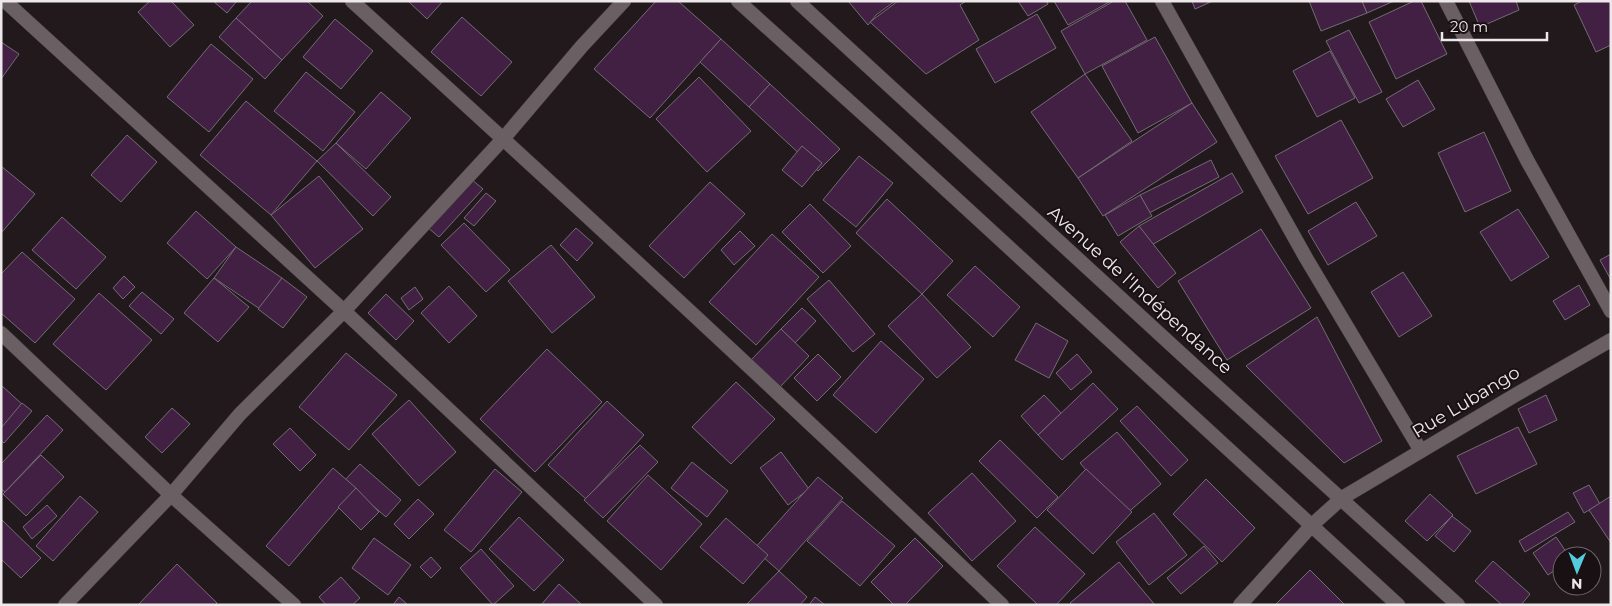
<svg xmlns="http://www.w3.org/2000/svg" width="1612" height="606" viewBox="0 0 1612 606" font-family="Montserrat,sans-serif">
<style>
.building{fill:#422044;stroke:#736c73}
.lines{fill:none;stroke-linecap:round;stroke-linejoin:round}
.minor-casing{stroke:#3c3739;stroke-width:15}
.tertiary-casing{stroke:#3c3739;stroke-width:15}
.minor{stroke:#6a6064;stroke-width:14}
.tertiary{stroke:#6a6064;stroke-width:14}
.labels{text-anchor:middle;stroke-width:4;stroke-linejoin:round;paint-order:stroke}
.street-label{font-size:18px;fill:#ede8e9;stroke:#181013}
</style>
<rect width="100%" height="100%" fill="#21191c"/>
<!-- building -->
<g class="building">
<polygon points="150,1 171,1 194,25 170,47 138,12"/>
<polygon points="213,1 237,1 227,13"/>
<polygon points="252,1 307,1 323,16 282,60 236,18"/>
<polygon points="408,1 443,1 427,19"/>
<polygon points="656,1 678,1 721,39 650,118 594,69"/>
<polygon points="848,1 895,1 876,15 868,25"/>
<polygon points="898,1 966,1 960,5 979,40 926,74 870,22"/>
<polygon points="1018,1 1047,1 1048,4 1028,16"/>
<polygon points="1054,1 1111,1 1068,25"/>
<polygon points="1114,1 1125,1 1147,40 1085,74 1061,31"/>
<polygon points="1192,1 1213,1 1195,9"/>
<polygon points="1309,1 1362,1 1367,13 1321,31"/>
<polygon points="1362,1 1394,1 1367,13"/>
<polygon points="1414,1 1421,1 1447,54 1396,79 1369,22"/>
<polygon points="1469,1 1516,1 1519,10 1480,27"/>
<polygon points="1582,1 1609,1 1611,5 1611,45 1596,52 1574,5"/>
<polygon points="1037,14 1056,48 995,83 976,49"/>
<polygon points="462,17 512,62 481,96 431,52"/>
<polygon points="236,18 282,60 265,79 219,37"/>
<polygon points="335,19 373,51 341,89 303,57"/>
<polygon points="1349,30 1382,92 1359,103 1326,41"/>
<polygon points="1155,37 1192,103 1138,133 1102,66"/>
<polygon points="721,39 770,84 749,107 700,62"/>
<polygon points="1,42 19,54 1,79"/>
<polygon points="211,44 253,79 209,132 167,97"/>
<polygon points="1330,51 1355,98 1317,117 1293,71"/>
<polygon points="306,72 355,112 323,151 274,111"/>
<polygon points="1085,74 1132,141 1078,178 1031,112"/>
<polygon points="699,77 751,131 707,172 656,119"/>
<polygon points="1418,80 1435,109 1403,127 1386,99"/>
<polygon points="770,84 840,149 818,171 749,107"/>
<polygon points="381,92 411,118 366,169 336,143"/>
<polygon points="246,101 317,161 271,215 200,155"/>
<polygon points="1192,103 1217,142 1103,216 1078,178"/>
<polygon points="1341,120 1373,178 1308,214 1275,156"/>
<polygon points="1484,132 1511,191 1465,212 1438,153"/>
<polygon points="127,135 157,162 121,202 91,175"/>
<polygon points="336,143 391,197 373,216 317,161"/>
<polygon points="802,146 822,163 802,187 782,170"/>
<polygon points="859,156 893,183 856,227 823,200"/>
<polygon points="1211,160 1219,177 1149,213 1140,195"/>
<polygon points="1,166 35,194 1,233"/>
<polygon points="1232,173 1243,192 1150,246 1139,226"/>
<polygon points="465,174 483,189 439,237 421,222"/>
<polygon points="319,176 363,229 315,268 271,215"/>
<polygon points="710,182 745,214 684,278 649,246"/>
<polygon points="486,193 496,201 474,226 464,218"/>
<polygon points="1140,195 1152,216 1118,236 1105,215"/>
<polygon points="887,199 953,261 922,294 856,233"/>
<polygon points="1356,202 1377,236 1328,265 1308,231"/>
<polygon points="810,204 851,246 823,273 782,232"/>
<polygon points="1518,209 1549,257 1511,281 1480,232"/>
<polygon points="196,211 236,247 207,279 167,243"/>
<polygon points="62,217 106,257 76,289 32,250"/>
<polygon points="464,223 510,270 486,292 441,245"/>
<polygon points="1139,226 1176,273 1158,288 1120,242"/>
<polygon points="576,228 593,243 577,261 560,245"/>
<polygon points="1261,229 1311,308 1227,360 1178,281"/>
<polygon points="740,231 755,246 734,265 721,250"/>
<polygon points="772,234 819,277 756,345 709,302"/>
<polygon points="551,245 595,297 552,333 508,281"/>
<polygon points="236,247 282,278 260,309 214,278"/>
<polygon points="22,252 75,299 35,343 1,313 1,274"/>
<polygon points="1611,254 1611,280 1600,260"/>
<polygon points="975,266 1020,307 993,337 947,295"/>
<polygon points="1403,272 1432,316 1399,337 1371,292"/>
<polygon points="124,276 135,287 123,299 113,288"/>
<polygon points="214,278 249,307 218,342 184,313"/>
<polygon points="282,278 307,297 283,328 258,309"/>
<polygon points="829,280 875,334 853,352 807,299"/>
<polygon points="1579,285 1590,305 1565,320 1553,301"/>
<polygon points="449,286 477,316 449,343 421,313"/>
<polygon points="415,287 423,299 409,310 401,298"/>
<polygon points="142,292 174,319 161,334 129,306"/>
<polygon points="99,293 152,340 106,390 53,344"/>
<polygon points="386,294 414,321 396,340 368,313"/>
<polygon points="922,294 971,347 937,378 888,326"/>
<polygon points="802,308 816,321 795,343 781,329"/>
<polygon points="1317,317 1382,441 1344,463 1246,366"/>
<polygon points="1036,323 1068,341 1049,378 1015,360"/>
<polygon points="781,329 809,356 780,387 751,360"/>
<polygon points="881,341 924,379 876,433 833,395"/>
<polygon points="547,349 602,402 535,472 480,419"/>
<polygon points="346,353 397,395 349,450 299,407"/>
<polygon points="818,354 841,377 817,401 794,378"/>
<polygon points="1077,354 1092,372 1071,390 1056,373"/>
<polygon points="736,382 775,419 731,464 692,427"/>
<polygon points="1093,383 1118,409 1062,460 1038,435"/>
<polygon points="1,385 23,405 1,429"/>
<polygon points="1044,395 1061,413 1038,435 1021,416"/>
<polygon points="1546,395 1557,420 1529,433 1518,409"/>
<polygon points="409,400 456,452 419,486 372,434"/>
<polygon points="607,401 644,435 586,499 548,465"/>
<polygon points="22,403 32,411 4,443 1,441 1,428"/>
<polygon points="1137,406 1188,460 1171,476 1120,421"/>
<polygon points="172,408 190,424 162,453 145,437"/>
<polygon points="47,415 63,430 5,492 1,489 1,464"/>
<polygon points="1518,427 1537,464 1476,494 1457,456"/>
<polygon points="290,428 316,455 300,471 273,444"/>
<polygon points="1117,432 1161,484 1125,515 1080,463"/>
<polygon points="1000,440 1058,497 1037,518 979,461"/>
<polygon points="640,445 658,462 603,518 584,500"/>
<polygon points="781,452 809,489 788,505 760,468"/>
<polygon points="41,455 64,477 26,516 3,494"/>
<polygon points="692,462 728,491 707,517 671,488"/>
<polygon points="360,464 401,500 386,517 344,481"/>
<polygon points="333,468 356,488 289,566 266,546"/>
<polygon points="495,469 522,492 471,552 444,530"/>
<polygon points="1086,469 1132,512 1093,554 1047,510"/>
<polygon points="972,473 1016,521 972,561 928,513"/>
<polygon points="648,475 702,524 661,570 607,521"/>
<polygon points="818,477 843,498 779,571 754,549"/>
<polygon points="1206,479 1255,528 1222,562 1173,514"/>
<polygon points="1589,485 1600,504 1584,513 1573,493"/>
<polygon points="356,488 379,512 361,530 338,507"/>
<polygon points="1430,494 1453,515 1427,541 1405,521"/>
<polygon points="80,496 98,512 53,561 36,546"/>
<polygon points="1611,496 1611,543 1589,510"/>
<polygon points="418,499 434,514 409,539 394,524"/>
<polygon points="842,501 895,546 860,586 807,541"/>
<polygon points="47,505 57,516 32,539 23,527"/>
<polygon points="1568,512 1575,522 1525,552 1519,541"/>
<polygon points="1154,513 1187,555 1149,585 1116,542"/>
<polygon points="1452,516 1471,531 1454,552 1435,536"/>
<polygon points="519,517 564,560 534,591 489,549"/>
<polygon points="726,518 768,555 743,584 700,547"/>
<polygon points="1,519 41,558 21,578 1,559"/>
<polygon points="1035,527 1085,574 1056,605 1038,605 997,566"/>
<polygon points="1556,537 1569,556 1562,556 1562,565 1548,575 1533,553"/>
<polygon points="374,538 411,565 388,595 352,568"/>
<polygon points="915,538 943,566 905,605 894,605 871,582"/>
<polygon points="1204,546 1218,563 1181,594 1167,578"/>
<polygon points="481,549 514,586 493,605 460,568"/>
<polygon points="431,557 441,568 431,578 420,567"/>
<polygon points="1493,561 1530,594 1521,605 1502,605 1475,581"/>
<polygon points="1119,562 1155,605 1072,605 1070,603"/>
<polygon points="177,564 217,603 215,605 138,605"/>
<polygon points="1310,570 1345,605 1275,605"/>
<polygon points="779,571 807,597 800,605 746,605"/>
<polygon points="341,577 360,598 352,605 326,605 319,597"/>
<polygon points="559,584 582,605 541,605"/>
<polygon points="399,597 408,605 393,605"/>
<polygon points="815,597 825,605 809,605"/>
</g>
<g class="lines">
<defs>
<g id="minor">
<polyline points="5,1 344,311 656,605"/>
<path d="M352,1c219,199 436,400 650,604"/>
<polyline points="1162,1 1306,258 1421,451"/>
<polyline points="1446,1 1527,160 1611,311"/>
<polyline points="1,333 171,495 294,605"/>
<polyline points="65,605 171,495 240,414 344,311 503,139 582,46 624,1"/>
<polyline points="1240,605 1312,525 1342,498 1517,394 1611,340"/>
</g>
<g id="tertiary">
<polyline points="738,1 891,139 1398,605"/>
<polyline points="797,1 1201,372 1458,605"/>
</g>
</defs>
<!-- minor casing -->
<use href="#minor" class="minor-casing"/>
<!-- tertiary casing -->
<use href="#tertiary" class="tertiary-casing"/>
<!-- minor -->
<use href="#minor" class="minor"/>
<!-- tertiary -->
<use href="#tertiary" class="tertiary"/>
</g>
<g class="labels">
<!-- street labels -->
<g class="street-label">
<text transform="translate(1140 290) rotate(42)" y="6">Avenue de l'Indépendance</text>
<text transform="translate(1466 402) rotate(-31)" y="6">Rue Lubango</text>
</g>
</g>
<!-- border -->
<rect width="1612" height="606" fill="none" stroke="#ede8e9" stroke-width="5"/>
<!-- north arrow -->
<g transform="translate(1577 571) rotate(181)"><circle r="24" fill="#181013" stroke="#6d6669"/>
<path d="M0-4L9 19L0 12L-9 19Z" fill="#54cadd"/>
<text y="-8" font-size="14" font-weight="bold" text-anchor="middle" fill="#ede8e9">N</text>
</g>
<!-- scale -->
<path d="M1442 32v8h105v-8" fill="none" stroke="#ede8e9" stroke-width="2.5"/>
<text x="1450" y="32" font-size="15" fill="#ede8e9" stroke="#181013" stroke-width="4" paint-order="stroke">20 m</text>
</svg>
